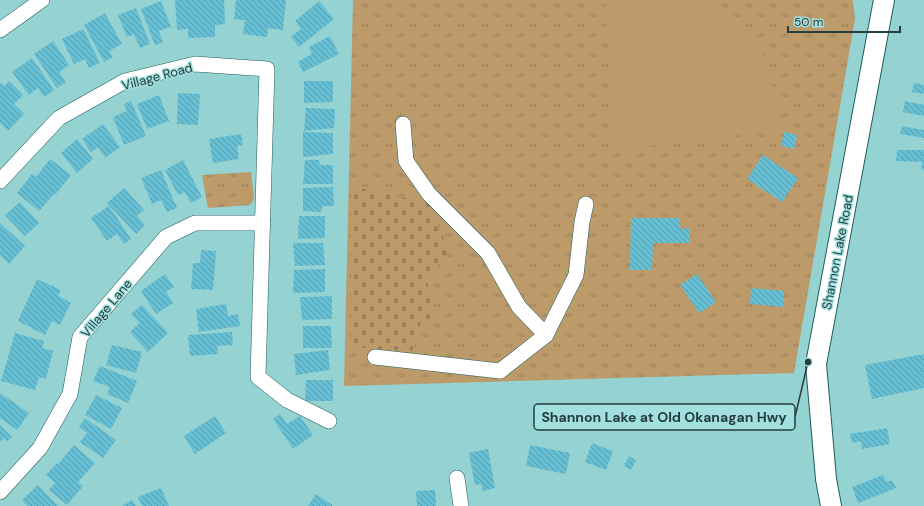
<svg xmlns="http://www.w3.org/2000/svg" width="924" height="506" viewBox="0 0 924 506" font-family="'DM Sans',sans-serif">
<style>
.grass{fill:url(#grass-tufts)}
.cemetery{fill:url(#cemetery-stones)}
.pitch{fill:#bc9a6a}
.building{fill:url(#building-back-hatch)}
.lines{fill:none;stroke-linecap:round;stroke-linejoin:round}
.minor-casing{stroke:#1f5d5d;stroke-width:16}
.major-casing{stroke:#1f5d5d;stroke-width:22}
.minor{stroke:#fff;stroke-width:15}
.major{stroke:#fff;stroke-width:20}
.labels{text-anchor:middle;stroke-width:3;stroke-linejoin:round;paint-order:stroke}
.street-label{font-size:13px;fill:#253e3e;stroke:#a2dfdf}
.leader{fill:none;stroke:#253e3e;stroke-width:1.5}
.callout-dot{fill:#253e3e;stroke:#a2dfdf;stroke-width:1.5}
.callout{fill:#a2dfdf;stroke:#253e3e;stroke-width:1.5}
.callout-label{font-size:14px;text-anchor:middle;font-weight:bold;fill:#253e3e}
</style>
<defs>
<pattern id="grass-tufts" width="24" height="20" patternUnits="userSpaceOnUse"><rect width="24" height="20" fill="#bc9a6a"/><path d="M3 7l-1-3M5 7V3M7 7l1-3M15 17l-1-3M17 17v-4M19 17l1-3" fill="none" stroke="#997f59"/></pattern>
<pattern id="cemetery-stones" width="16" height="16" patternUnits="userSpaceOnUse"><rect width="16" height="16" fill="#bc9a6a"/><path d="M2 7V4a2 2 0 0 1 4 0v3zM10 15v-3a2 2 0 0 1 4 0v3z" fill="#997f59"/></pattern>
<pattern id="building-back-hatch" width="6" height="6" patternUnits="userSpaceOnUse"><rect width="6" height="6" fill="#67bfd4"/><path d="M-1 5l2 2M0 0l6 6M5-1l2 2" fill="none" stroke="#559dad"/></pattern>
</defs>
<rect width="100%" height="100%" fill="#95d2d2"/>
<!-- grass -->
<g class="grass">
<polygon points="353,0 851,0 853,1 855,19 794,373 344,386"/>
<polygon points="251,172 254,199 250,205 208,208 202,175"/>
</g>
<!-- cemetery -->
<polygon class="cemetery" points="351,186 429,203 449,250 427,280 433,317 421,322 412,351 352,347"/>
<!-- pitch -->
<polygon class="pitch" points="605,0 701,0 761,51 783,129 615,151"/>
<!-- building -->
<g class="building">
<polygon points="175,0 224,0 225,24 215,25 215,37 188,38 188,29 177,30"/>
<polygon points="236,0 286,0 283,30 268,28 267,37 243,34 245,20 234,19"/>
<polygon points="161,1 171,27 159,31 163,42 155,45 141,9"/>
<polygon points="319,1 334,19 299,47 291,37 301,29 295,21"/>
<polygon points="136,8 150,44 140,48 134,34 127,37 118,15"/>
<polygon points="105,13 122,44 109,51 113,57 104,62 84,25"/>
<polygon points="83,29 100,63 89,68 85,59 74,64 62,39"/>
<polygon points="330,36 339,54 303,72 298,62 312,54 309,47"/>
<polygon points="53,41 69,65 59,72 66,82 57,88 34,54"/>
<polygon points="32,58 54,90 44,97 38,88 29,95 12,72"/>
<polygon points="9,81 23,95 14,104 24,114 8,131 0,123 0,84 1,83 4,86"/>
<polygon points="304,81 333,81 333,102 304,103"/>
<polygon points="914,83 924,85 924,94 912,92"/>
<polygon points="178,93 200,94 198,125 177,124"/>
<polygon points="159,95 169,121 147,129 137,104"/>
<polygon points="131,101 146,136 124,145 113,117 127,111 124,104"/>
<polygon points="905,101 924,105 924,116 903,112"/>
<polygon points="306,108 335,109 334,128 304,131"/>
<polygon points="103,124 120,147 105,158 98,147 91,152 82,139"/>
<polygon points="902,126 924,130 924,138 900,134"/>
<polygon points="303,132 333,133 333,154 303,157"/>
<polygon points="784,132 797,135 794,149 781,146"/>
<polygon points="241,134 243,145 237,146 239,159 213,163 209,139"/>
<polygon points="77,139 93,159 77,173 61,153"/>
<polygon points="897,150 924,150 924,170 921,170 922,162 896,161"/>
<polygon points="763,155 798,178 782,202 747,179"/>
<polygon points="50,159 71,175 56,194 55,193 39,211 17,193 32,174 36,177"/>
<polygon points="183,160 202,197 191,203 185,192 178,195 165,170"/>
<polygon points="305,160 319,160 320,165 333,165 333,184 303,184"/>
<polygon points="161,170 177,208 167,212 161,200 152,204 141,178"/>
<polygon points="333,187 334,206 322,206 322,212 303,211 303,188"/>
<polygon points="124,188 144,210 137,216 145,225 136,234 107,203"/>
<polygon points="20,202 39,223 25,236 5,215"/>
<polygon points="109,206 131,239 124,244 117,234 107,241 91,218"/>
<polygon points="299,216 325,216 325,238 298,239"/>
<polygon points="631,218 680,218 680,228 690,229 690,243 653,243 652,270 630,270"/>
<polygon points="0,223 25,246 9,264 0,255"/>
<polygon points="293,243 323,243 325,265 295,266"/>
<polygon points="201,250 216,251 213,290 191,289 193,263 200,263"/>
<polygon points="325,269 325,292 293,293 294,270"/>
<polygon points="165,274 174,287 166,292 173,303 156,314 141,291"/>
<polygon points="697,274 716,302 699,313 680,285"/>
<polygon points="37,279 61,290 58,296 71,303 60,325 52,321 45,335 18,321"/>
<polygon points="751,288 784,291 783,307 750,304"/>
<polygon points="332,296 332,319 302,320 300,297"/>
<polygon points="226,304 228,316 238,314 240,326 199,332 196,309"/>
<polygon points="142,305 168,333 148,352 130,332 140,323 131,314"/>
<polygon points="303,326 331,326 332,348 303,348"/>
<polygon points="232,332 233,345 217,346 218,354 190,356 188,335"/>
<polygon points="15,333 44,341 42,348 53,351 46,379 39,377 35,390 1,381"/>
<polygon points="112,345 142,352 136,373 106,365"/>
<polygon points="328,350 330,370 296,375 294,354"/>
<polygon points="924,354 924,388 872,399 865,365"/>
<polygon points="100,366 137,381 128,403 107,394 110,387 93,381"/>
<polygon points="306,380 333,380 333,401 305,401"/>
<polygon points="0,393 29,413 17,430 0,418"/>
<polygon points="96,395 122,408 111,429 85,415"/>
<polygon points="280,414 287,424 300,416 313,435 293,449 273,419"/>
<polygon points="215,416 226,433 195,454 184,436"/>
<polygon points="85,418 116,440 103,458 80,442 87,433 79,427"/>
<polygon points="0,425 12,437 7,442 4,438 0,442"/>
<polygon points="887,428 890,444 862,449 861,441 852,443 850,434"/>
<polygon points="592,443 613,451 606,470 585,462"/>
<polygon points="74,445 95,463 78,482 83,486 67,505 49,490 55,483 46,475 57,463 58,464"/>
<polygon points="530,445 570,453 566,474 526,466"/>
<polygon points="488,449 495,488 483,491 481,484 475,485 469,453"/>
<polygon points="629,456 636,460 631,470 624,466"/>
<polygon points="883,475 886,482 892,480 896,488 858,503 852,487"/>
<polygon points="38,485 58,506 27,506 22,500"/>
<polygon points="161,488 169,506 142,506 138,497"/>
<polygon points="435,490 436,506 417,506 416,491"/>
<polygon points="316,494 332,505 332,506 308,506"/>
<polygon points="132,500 136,506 122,506"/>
</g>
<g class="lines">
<defs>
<g id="minor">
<polyline points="0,30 42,0"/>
<polyline points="403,124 406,161 429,194 488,253 519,307 546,335"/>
<polyline points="0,181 59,118 125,81 195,64 267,69 258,377 287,400 329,421"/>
<polyline points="375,357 500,371 546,335 576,275 582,222 586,204"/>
<polyline points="457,478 461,506"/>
<polyline points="0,492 40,448 70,394 80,337 166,237 195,223 263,223"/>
</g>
<polyline id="major" points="831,506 826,479 816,364 884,0"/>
</defs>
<!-- minor casing -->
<use href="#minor" class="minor-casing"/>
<!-- major casing -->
<use href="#major" class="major-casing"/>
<!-- minor -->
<use href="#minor" class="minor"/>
<!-- major -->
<use href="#major" class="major"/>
</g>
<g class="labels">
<!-- street labels -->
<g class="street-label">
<text transform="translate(157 76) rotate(-15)" y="5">Village Road</text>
<text transform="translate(837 252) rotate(-79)" y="5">Shannon Lake Road</text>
<text transform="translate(106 308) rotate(-50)" y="5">Village Lane</text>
</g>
</g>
<!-- callouts -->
<path class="leader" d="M808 362L795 417"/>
<circle class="callout-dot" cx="808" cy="362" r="4"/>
<rect class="callout" x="534" y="404" width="261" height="26" rx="4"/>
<g class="callout-label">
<text x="664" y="422">Shannon Lake at Old Okanagan Hwy</text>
</g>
<!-- scale -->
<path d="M788 26v6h112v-6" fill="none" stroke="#253e3e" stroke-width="2"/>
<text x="794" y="26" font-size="12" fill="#253e3e" stroke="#a2dfdf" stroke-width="3" paint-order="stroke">50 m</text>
</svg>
